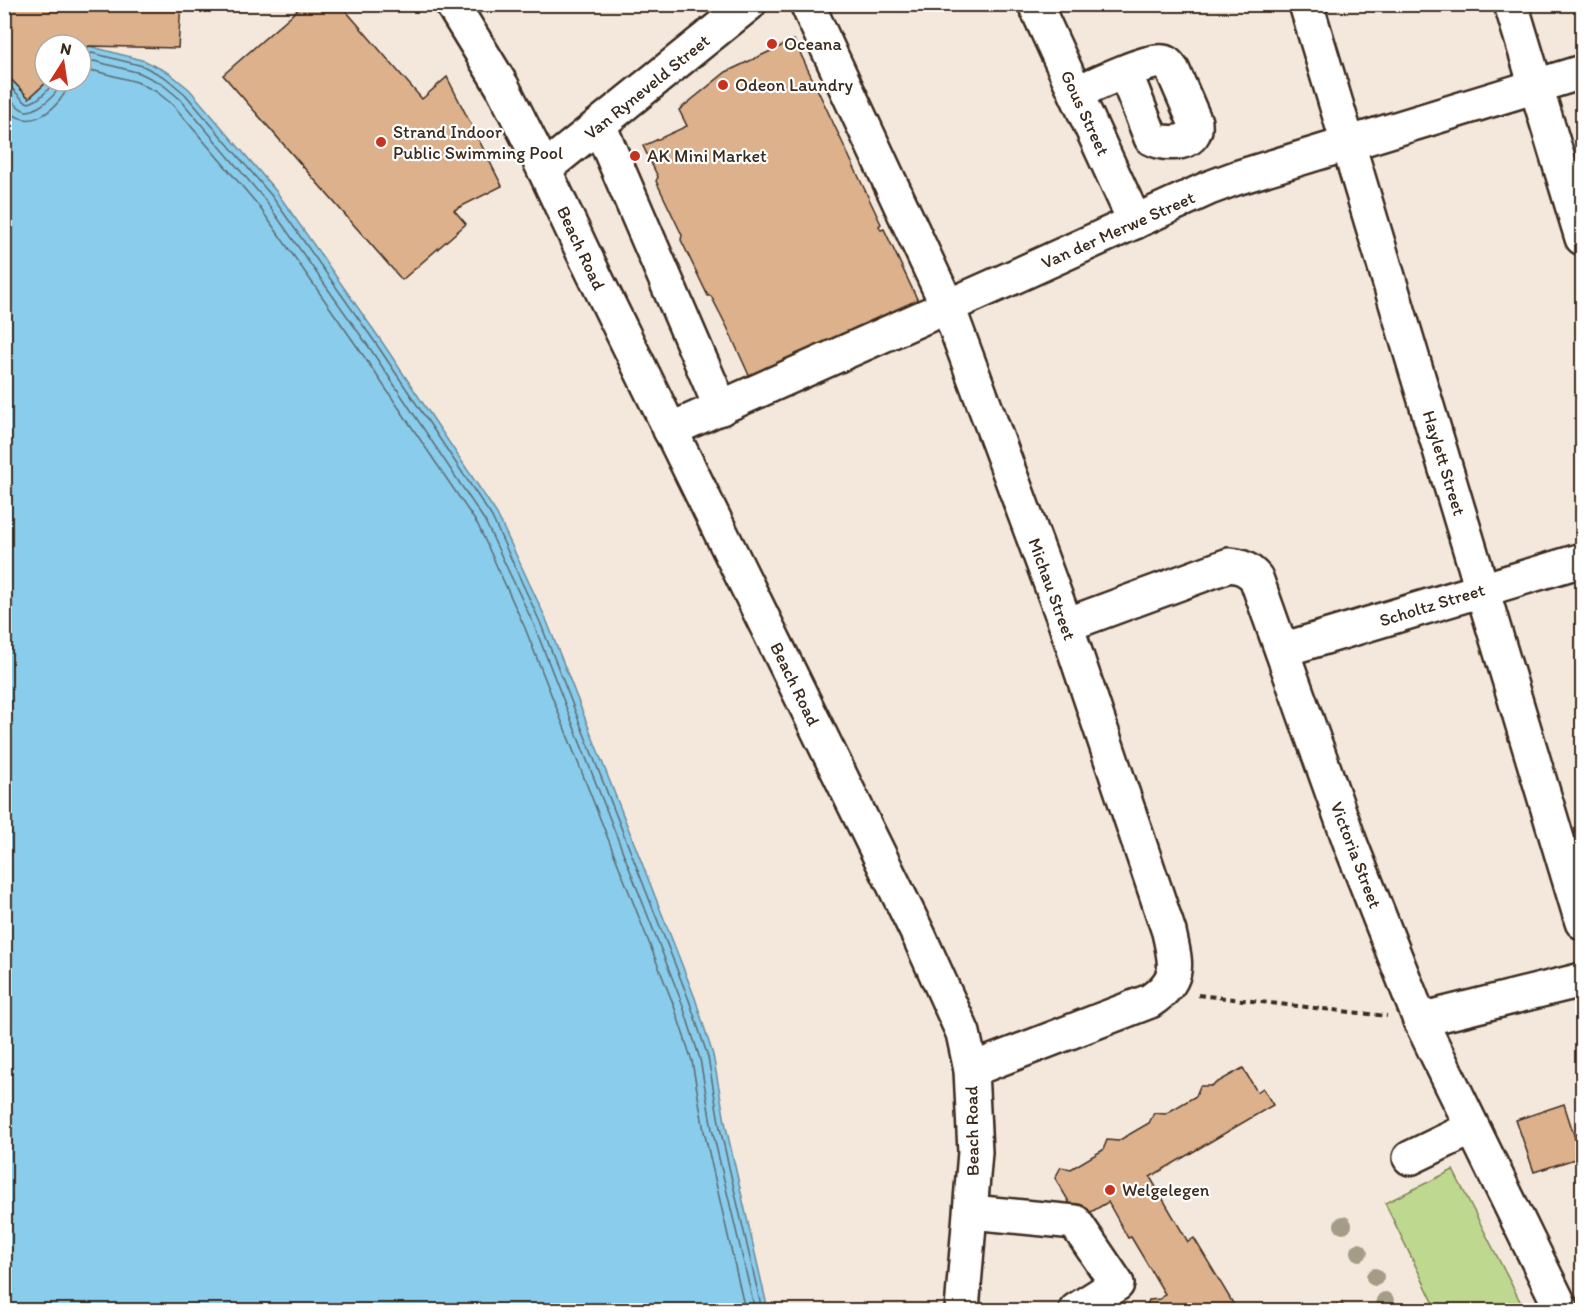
<svg xmlns="http://www.w3.org/2000/svg" width="1587" height="1315" viewBox="0 0 1587 1315" font-family="Itim,sans-serif">
<style>
.green{fill:#bed88f;stroke:#7c8156;stroke-width:1.5}
.water{fill:#8acceb;stroke:#6a8b99;stroke-width:1.5}
.lines{fill:none;stroke-linecap:round;stroke-linejoin:round}
.shore{stroke:#5b6b70;stroke-width:1.5}
.building{fill:#dcb18c;stroke:#3b2a1e;stroke-width:1.5}
.minor-casing{stroke:#3b2a1e;stroke-width:38}
.path{stroke:#3b2a1e;stroke-width:4;stroke-dasharray:6 4.5;stroke-linecap:butt}
.minor{stroke:#fff;stroke-width:33}
.tree{fill:#a49c86}
.poi-dot{fill:#c8321e;stroke:#fff;stroke-width:2}
.labels{text-anchor:middle;stroke-width:4.5;stroke-linejoin:round;paint-order:stroke}
.poi-label{font-size:18px;fill:#3b2a1e;stroke:#fff;text-anchor:start}
.street-label{font-size:18px;fill:#3b2a1e;stroke:#fff}
</style>
<rect width="100%" height="100%" fill="#f4e8dc"/>
<filter id="ink" filterUnits="userSpaceOnUse"><feTurbulence type="fractalNoise" baseFrequency=".0167" numOctaves="2"/><feDisplacementMap in="SourceGraphic" scale="12" xChannelSelector="R" yChannelSelector="G"/><feConvolveMatrix kernelMatrix="1 2 1 2 8 2 1 2 1" color-interpolation-filters="sRGB"/></filter>
<g filter="url(#ink)">
<!-- green -->
<polygon class="green" points="1453,1170 1523,1307 1514,1310 1437,1310 1385,1203"/>
<!-- water -->
<polygon class="water" points="89,46 145,61 169,73 189,89 276,191 382,342 497,514 546,619 695,998 713,1055 726,1127 768,1310 5,1310 4,72 29,98 48,81 81,81 81,53"/>
<g class="lines">
<!-- shore -->
<g class="shore">
<polyline points="81,57 85,57 92,53 143,66 166,78 185,94 271,195 377,345 492,517 540,622 689,1000 708,1057 720,1128 762,1310"/>
<polyline points="81,64 94,61 140,73 162,84 180,99 265,200 371,350 485,521 534,625 682,1003 700,1059 712,1129 755,1310"/>
<polyline points="81,73 95,71 137,82 157,92 173,105 258,205 363,355 478,525 525,628 674,1006 692,1061 704,1131 745,1310"/>
<path d="M4,80l20,21 5,2c8,-2 22,-13 23,-22"/>
<path d="M4,92c6,6 13,17 22,19 9,1 27,-13 31,-21 3,-3 2,-5 2,-9"/>
<path d="M4,105c6,6 11,13 20,14 18,4 44,-21 44,-38"/>
</g>
</g>
<!-- building -->
<g class="building">
<polygon points="4,4 181,4 178,48 89,46 81,53 81,45 45,45 45,81 48,81 29,98 4,72"/>
<polygon points="304,4 340,4 422,99 447,77 502,186 454,210 466,224 402,280 223,75"/>
<polygon points="794,40 881,224 879,226 881,230 884,229 918,301 801,356 753,384 727,327 711,296 708,296 681,240 682,235 656,181 658,177 643,146 687,126 679,110 726,72"/>
<polygon points="1243,1068 1257,1092 1263,1088 1273,1105 1150,1177 1188,1242 1194,1238 1237,1310 1145,1310 1149,1300 1160,1299 1165,1294 1131,1237 1128,1238 1108,1202 1079,1219 1055,1178 1061,1167 1071,1169 1103,1150 1107,1140 1118,1141 1149,1123 1154,1113 1165,1114 1196,1096 1200,1086 1211,1086"/>
<polygon points="1564,1104 1581,1157 1534,1172 1516,1120"/>
<polygon points="1342,1303 1345,1310 1318,1310"/>
</g>
<g class="lines">
<defs>
<g id="minor">
<polyline points="452,4 502,86 544,169 582,250 919,936 963,1033 971,1070 975,1152 962,1310"/>
<path d="M807,4l141,303 118,318 103,307c7,33 13,47 -19,69l-179,69"/>
<polyline points="1035,4 1135,222"/>
<polyline points="1306,4 1582,922"/>
<polyline points="1511,4 1582,238"/>
<path d="M1076,93c15,-7 74,-35 87,-31 5,1 7,5 10,9l22,51c0,4 1,7 -1,10 -7,14 -32,12 -43,6l-26,-66"/>
<polyline points="599,125 721,408"/>
<polyline points="544,169 749,4"/>
<polyline points="670,430 1007,280 1209,188 1236,178 1582,72"/>
<path d="M1066,625l163,-60c12,1 19,4 27,13l95,267 69,175 142,290"/>
<polyline points="1282,650 1582,560"/>
<polyline points="1420,1020 1582,980"/>
<polyline points="1410,1158 1472,1128"/>
<polyline points="971,1212 1075,1222 1117,1284 1076,1310"/>
</g>
</defs>
<!-- minor casing -->
<use href="#minor" class="minor-casing"/>
<!-- path -->
<polyline class="path" points="1198,995 1387,1016"/>
<!-- minor -->
<use href="#minor" class="minor"/>
</g>
<!-- trees -->
<g class="tree">
<circle cx="1343" cy="1225" r="9"/>
<circle cx="1359" cy="1252" r="9"/>
<circle cx="1375" cy="1277" r="9"/>
<circle cx="1385" cy="1301" r="9"/>
</g>
</g>
<!-- markers -->
<g class="poi-dot">
<circle cx="772" cy="44" r="6"/>
<circle cx="723" cy="85" r="6"/>
<circle cx="381" cy="142" r="6"/>
<circle cx="635" cy="156" r="6"/>
<circle cx="1110" cy="1190" r="6"/>
</g>
<g class="labels">
<!-- poi labels -->
<g class="poi-label">
<text x="784" y="50">Oceana</text>
<text x="735" y="91">Odeon Laundry</text>
<text x="393" y="138">Strand Indoor<tspan x="393" dy="21">Public Swimming Pool</tspan></text>
<text x="647" y="162">AK Mini Market</text>
<text x="1122" y="1196">Welgelegen</text>
</g>
<!-- street labels -->
<g class="street-label">
<text transform="translate(647 87) rotate(-39)" y="6">Van Ryneveld Street</text>
<text transform="translate(1085 113) rotate(65)" y="6">Gous Street</text>
<text transform="translate(1118 230) rotate(-24)" y="6">Van der Merwe Street</text>
<text transform="translate(581 248) rotate(65)" y="6">Beach Road</text>
<text transform="translate(1444 463) rotate(73)" y="6">Haylett Street</text>
<text transform="translate(1052 589) rotate(70)" y="6">Michau Street</text>
<text transform="translate(1432 605) rotate(-17)" y="6">Scholtz Street</text>
<text transform="translate(795 684) rotate(64)" y="6">Beach Road</text>
<text transform="translate(1356 855) rotate(69)" y="6">Victoria Street</text>
<text transform="translate(972 1131) rotate(-91)" y="6">Beach Road</text>
</g>
</g>
<!-- margin -->
<rect width="1587" height="1315" fill="none" stroke="#fff" stroke-width="24"/>
<rect x="12" y="12" width="1563" height="1291" fill="none" stroke="#3b2a1e" stroke-width="2" filter="url(#ink)"/>
<!-- north arrow -->
<g transform="translate(63 63) rotate(12)"><circle r="28" fill="#ffffff" stroke="#b1aaa5" stroke-width="1.5"/>
<path d="M0-4.5L10 22L0 15L-10 22Z" fill="#c8321e"/>
<text y="-9" font-size="16" font-weight="bold" text-anchor="middle" fill="#3b2a1e">N</text>
</g>
</svg>
